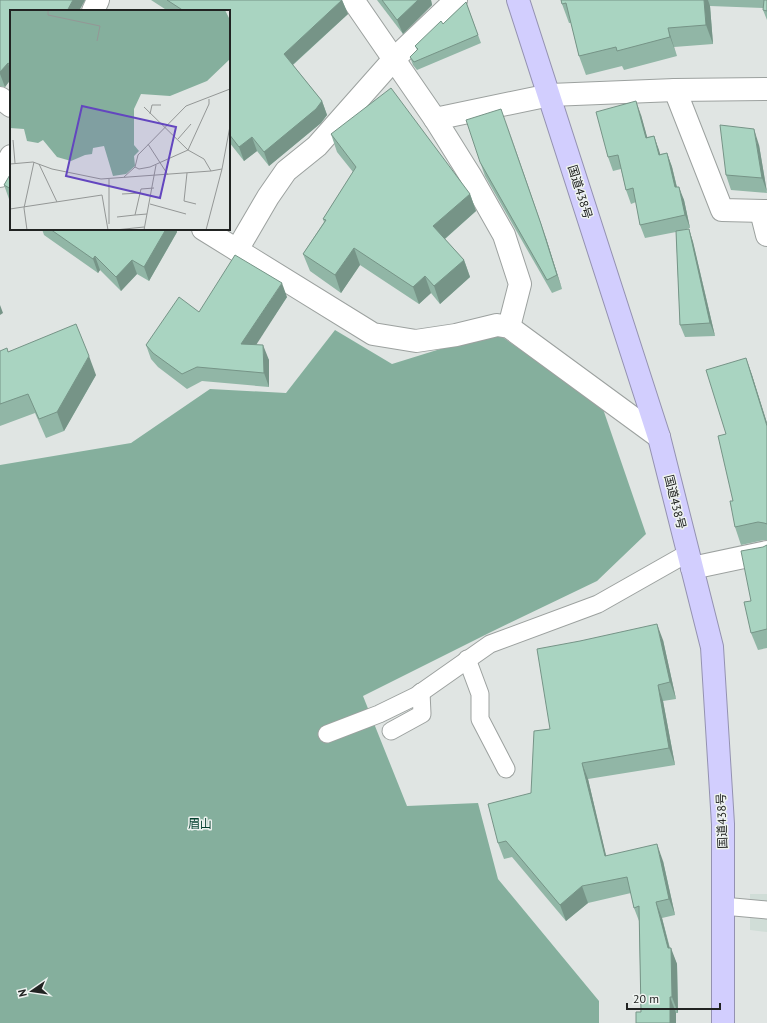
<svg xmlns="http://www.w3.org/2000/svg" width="767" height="1023" viewBox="0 0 767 1023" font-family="'PT Sans','Noto Sans JP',sans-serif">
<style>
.built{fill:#d0ddd7}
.forest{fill:#85af9d}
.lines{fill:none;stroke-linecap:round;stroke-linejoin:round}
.lane-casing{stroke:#9ca19f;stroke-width:19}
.street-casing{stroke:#9ca19f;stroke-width:24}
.highway-casing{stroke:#9492b1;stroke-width:24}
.lane{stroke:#fff;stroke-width:17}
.street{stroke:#fff;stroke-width:22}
.highway{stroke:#d2cefe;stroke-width:22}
.wall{fill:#91b6a6}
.shaded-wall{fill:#769487}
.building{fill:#a9d4c1;stroke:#769487}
.labels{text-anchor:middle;stroke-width:3;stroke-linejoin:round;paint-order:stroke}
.street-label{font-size:12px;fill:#212322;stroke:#eef3f0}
.park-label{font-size:12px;fill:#033f2d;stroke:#eef3f0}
.inset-road{fill:none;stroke:#949796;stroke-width:1}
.view{fill:#6346bf;fill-opacity:0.15;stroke:#6346bf;stroke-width:2}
.inset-edge{fill:none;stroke:#212322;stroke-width:2}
</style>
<rect width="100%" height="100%" fill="#e0e5e3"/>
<!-- built -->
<polygon class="built" points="750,894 767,894 767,932 750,930"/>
<!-- forest -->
<polygon class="forest" points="335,330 392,364 495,332 602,406 646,534 597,581 491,632 363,696 407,806 478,803 498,879 599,1001 599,1023 0,1023 0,465 131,443 210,389 286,393"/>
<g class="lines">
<defs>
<g id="lane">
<polyline points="467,659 480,694 480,719 506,769"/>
<polyline points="391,731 422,714 421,692"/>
<polyline points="327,734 379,714 416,696 490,644 598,604 688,553"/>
<polyline points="723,906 767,910"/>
</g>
<g id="street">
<polyline points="353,0 435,119 470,175 504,235 520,284 509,327"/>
<polyline points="93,11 98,0"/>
<polyline points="675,90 722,210 767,211"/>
<polyline points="0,98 11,106"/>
<polyline points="435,119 550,95 675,90 767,89"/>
<polyline points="0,176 11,156"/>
<polyline points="761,211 767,235"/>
<polyline points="203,229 373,334 416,341 456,335 497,325 509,327 659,437"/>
<polyline points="237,250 268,197 286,171 317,146 394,59 456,0"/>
<polyline points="692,568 767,552"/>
</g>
<polyline id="highway" points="518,0 659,437 712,647 723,824 723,1023"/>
</defs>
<!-- lane casing -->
<use href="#lane" class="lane-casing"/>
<!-- street casing -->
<use href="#street" class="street-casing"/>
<!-- highway casing -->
<use href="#highway" class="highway-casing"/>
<!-- lane -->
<use href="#lane" class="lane"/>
<!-- street -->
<use href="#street" class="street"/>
<!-- highway -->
<use href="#highway" class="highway"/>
</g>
<!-- wall -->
<g class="wall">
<polygon points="0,0 85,0 79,11 11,11 11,79 5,87 0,86"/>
<polygon points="151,0 342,0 348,14 293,65 322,101 327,115 321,123 269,166 257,151 244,161 229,142 229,11 168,11"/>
<polygon points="377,0 431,0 432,5 403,34"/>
<polygon points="561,0 767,0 767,20 763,10 763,8 710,6 713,44 674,47 677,56 624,70 622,66 586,75 579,56 571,23 569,23 562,4"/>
<polygon points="466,2 481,43 417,70 413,65 410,57 417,50 415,46 443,24"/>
<polygon points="641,115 647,137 654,136 660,154 667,153 672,167 677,187 684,200 690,228 680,231 689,229 693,242 715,336 685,337 680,325 676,232 645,238 640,225 636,202 631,204 626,190 621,169 613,171 608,157"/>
<polygon points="331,134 470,194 476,211 445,239 464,260 470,277 440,304 431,293 419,304 360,265 341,293 310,271 303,254 324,222 323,219 353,172 337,152"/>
<polygon points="759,145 767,193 731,190 726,175"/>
<polygon points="480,162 546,238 562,289 552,293 485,176"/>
<polygon points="11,173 11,200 9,199 4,185"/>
<polygon points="42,229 176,229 177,232 149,281 137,274 121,291 100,270 98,273 44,235"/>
<polygon points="287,297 255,345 269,360 269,387 202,381 187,389 158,367 151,359 146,345 199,312"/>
<polygon points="0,351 8,352 96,375 64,431 46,438 35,413 0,426"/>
<polygon points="746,358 752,375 767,423 767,540 764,540 741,545 735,527 733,501 726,434"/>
<polygon points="767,545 767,648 758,650 751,633 751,601 763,547"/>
<polygon points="663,640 676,699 663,701 675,765 588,779 606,856 663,861 675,915 662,918 670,948 677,964 678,1013 676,1013 676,1023 636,1023 641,1012 639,921 634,908 631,893 588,903 566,921 512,857 504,859 498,843 531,793 550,729 580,641"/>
</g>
<!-- shaded-wall -->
<g class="shaded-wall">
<polygon points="73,0 85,0 79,11 67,11"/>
<polygon points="342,0 348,14 289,68 284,54"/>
<polygon points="418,0 431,0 432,5 403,34 397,20"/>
<polygon points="704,0 708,0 710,6 713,44 706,25"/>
<polygon points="668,28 674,47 677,56 670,37"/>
<polygon points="8,63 11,72 11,79 5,87 0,74 0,72"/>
<polygon points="322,101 327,115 321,123 269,166 264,152"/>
<polygon points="636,101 641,115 651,151 646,138"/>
<polygon points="506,122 546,238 562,289 557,275"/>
<polygon points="754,129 759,145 767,192 762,178"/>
<polygon points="654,136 659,150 664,169 659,155"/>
<polygon points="252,137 257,151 244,161 239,147"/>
<polygon points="667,153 672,167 680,201 675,187"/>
<polygon points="679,187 684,200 690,228 685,215"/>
<polygon points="470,194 476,211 440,243 433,226"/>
<polygon points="166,229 176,229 177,232 149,281 144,267"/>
<polygon points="689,229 693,242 715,336 710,323"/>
<polygon points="354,248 360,265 341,293 335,275"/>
<polygon points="95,256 100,270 98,273 93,259"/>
<polygon points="132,260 137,274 121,291 116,277"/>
<polygon points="464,260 470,277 440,304 434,286"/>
<polygon points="425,276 431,293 419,304 413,287"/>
<polygon points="282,283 287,297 247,359 241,344"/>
<polygon points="0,305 3,313 0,315"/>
<polygon points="263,345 269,360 269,387 264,373"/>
<polygon points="89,356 96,375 64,431 57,412"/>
<polygon points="746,358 752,375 767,423 767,426"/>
<polygon points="657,624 663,640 676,699 670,682"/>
<polygon points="658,685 663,701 675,765 669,748"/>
<polygon points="582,763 588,779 610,872 605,856"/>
<polygon points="657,844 663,861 675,915 669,899"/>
<polygon points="582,886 588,903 566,921 560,905"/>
<polygon points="656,902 662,918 671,954 671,948 677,964 678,1013 672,997 668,948"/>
<polygon points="670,997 676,1013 676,1023 670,1023"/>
</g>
<!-- building -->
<g class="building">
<polygon points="0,0 73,0 67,11 11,11 11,65 8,63 0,72"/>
<polygon points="167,0 342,0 284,54 322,101 316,109 264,152 252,137 239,147 229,134 229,11 184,11"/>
<polygon points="382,0 418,0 397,20"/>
<polygon points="561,0 704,0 706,25 668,28 670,37 617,51 616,47 579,56 566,3 562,4"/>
<polygon points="764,0 767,0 767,11 763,10"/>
<polygon points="466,2 478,35 414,62 410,57 418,49 415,46 441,21 443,24"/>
<polygon points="391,88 470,194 433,226 464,260 434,286 425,276 413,287 354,248 335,275 303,254 326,220 323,219 356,167 331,134"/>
<polygon points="636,101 646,138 654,136 659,155 667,153 675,187 679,187 685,215 640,225 633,188 626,190 618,155 608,157 596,112"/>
<polygon points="501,109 541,224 557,275 547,280 480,162 466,120"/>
<polygon points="720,125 754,129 762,178 726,175"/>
<polygon points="11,173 11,189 4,185"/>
<polygon points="50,229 166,229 144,267 132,260 116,277 95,256 93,259"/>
<polygon points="689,229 710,323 680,325 676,231"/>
<polygon points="235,255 282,283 241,344 263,345 264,373 197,367 182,374 153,353 146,345 179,297 199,312"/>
<polygon points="76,324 89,356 57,412 39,419 28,394 0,404 0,351 7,348 8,352"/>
<polygon points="746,358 767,426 767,524 764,523 758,522 735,527 730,501 733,501 718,436 726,434 706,370"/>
<polygon points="767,545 767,629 751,633 744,602 751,601 741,551 763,547"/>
<polygon points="657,624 670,682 658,685 669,748 582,763 605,856 657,844 669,899 656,902 668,948 671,948 672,997 670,997 670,1023 636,1023 636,1012 641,1012 639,906 634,908 627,877 582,886 560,905 506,841 498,843 488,804 531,793 534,731 550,729 537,649 580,641"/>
</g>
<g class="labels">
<!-- street labels -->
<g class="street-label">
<text transform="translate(580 192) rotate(73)" y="4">国道438号</text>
<text transform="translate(675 502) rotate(76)" y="4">国道438号</text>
<text transform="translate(722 821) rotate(-92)" y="4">国道438号</text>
</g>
<!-- park labels -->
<g class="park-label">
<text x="200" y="828">眉山</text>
</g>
</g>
<!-- overview -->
<g transform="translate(10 10)">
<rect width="220" height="220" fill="#e0e5e3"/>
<path d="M0,0h215l5,10v39l-23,22 -37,15 -29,-2 -7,15v36l5,6 -5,5 1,10 -9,8 -13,2 -9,-30 -11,2 -1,6 -7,1 -14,6 -14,-4 -14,-17 -5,3 -11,-2 -3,-12 -14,-1z" fill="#85af9d"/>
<path class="inset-road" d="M38,0v5l52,11 -3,15M134,97l44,43 21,-46v-5M140,104l2,-9h9M168,129l13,-15M3,130l2,23M138,134l20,31M0,154l23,-2 19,7 49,10 110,-8 11,-2 8,-43M29,154l18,38M125,157l4,2 11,-2 38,-17 16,9 7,12M177,163l-3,28 12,3M114,167l11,-10 3,-12 48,-49 44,-17M112,184l19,-1M140,194l36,10M0,199l92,-14 6,35M137,204l-12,1 6,-26 13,-1M107,207l18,-2M99,214v-45M17,220l-3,-22 10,-46M105,220l29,-3M134,220l12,-65M196,220l16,-61"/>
<path class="view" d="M72,96l94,21 -16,71 -94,-22z"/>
<rect width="220" height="220" class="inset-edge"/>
</g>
<!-- north arrow -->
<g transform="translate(32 991) rotate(257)" stroke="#eef3f0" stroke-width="3" paint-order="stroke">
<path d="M0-3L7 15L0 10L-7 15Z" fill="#212322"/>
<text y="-6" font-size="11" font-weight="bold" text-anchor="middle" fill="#212322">N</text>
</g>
<!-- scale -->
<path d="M627 1003v6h93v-6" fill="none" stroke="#212322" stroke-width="2"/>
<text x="633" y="1003" font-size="12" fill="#212322" stroke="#eef3f0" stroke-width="3" paint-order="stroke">20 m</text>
</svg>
